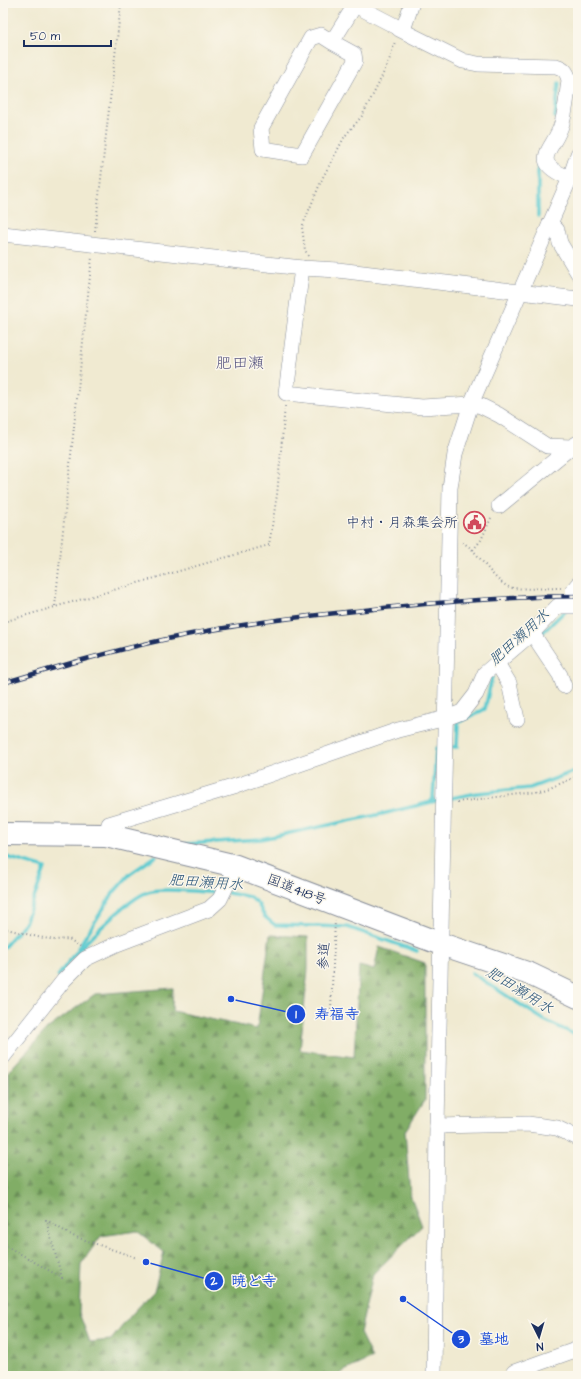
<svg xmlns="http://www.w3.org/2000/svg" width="581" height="1379" viewBox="0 0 581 1379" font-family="'Architects Daughter','Klee One',sans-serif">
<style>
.forest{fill:url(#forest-firs);stroke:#4e6e62;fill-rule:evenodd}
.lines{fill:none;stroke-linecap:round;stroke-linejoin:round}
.stream{stroke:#5ccad0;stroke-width:3.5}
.minor-casing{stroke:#868c98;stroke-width:16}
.highway-casing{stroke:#868c98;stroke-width:24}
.path{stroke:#868c98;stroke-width:2;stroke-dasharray:1 3;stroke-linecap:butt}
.minor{stroke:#fff;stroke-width:15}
.highway{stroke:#fff;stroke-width:22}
.rail-casing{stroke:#1b2f5e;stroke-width:4.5}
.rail{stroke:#fbf7ec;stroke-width:3;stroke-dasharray:9;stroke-linecap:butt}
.labels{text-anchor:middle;stroke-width:3;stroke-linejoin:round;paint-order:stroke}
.poi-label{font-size:14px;fill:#1b2f5e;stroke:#fbf7ec;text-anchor:end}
.street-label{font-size:14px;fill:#1b2f5e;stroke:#fbf7ec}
.water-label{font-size:15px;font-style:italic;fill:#2b567a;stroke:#fbf7ec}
.quarter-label{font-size:16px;fill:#595782;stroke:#fbf7ec}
.leader{fill:none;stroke:#1d4ed8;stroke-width:1.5}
.callout-dot{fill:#1d4ed8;stroke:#fbf7ec;stroke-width:1.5}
.mark-label{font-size:12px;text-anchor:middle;font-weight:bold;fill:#fff}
.callout-label{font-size:15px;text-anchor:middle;font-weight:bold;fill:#1d4ed8;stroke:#fbf7ec;stroke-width:3;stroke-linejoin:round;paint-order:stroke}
</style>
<defs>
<pattern id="forest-firs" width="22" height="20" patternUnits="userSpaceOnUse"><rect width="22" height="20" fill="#81ad66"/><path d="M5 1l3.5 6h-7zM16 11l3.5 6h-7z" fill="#698d57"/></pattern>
</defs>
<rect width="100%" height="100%" fill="#fbf7ec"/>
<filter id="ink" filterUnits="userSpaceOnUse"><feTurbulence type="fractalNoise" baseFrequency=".025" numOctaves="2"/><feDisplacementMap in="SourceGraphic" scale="8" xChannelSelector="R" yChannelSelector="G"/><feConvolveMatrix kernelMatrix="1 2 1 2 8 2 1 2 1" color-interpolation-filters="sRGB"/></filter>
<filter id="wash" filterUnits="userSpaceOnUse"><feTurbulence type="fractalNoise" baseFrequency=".012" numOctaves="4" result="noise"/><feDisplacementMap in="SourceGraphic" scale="16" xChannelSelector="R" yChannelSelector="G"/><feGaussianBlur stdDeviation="0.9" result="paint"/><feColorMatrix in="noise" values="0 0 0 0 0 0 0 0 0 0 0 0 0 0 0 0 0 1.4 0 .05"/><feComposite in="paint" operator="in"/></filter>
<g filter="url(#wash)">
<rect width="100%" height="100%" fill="#f0ead1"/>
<!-- forest -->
<path class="forest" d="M270,935l38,2v32l-8,81 54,7 5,-91 15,4 5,-23 46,16v137l-20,31 5,63 12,32 -49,48 -13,59 12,25 -28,13 -5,5h-336v-223l6,-34v-48l38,-42 48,-35 78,-6 -1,23 85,18zM137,1231l27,21 -10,39 -22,23 -21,26 -21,2 -11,-29 2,-49 20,-28z"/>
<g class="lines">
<!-- stream -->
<g class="stream">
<polyline points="555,117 559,83"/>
<polyline points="538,216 538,166"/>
<polyline points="539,636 565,611"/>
<polyline points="448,747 457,747 458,723 485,709 492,677"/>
<polyline points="446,799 477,793 530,788 578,770"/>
<polyline points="431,801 433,799 436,748 441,748"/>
<polyline points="185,844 261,839 382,814 440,800"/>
<polyline points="3,856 45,868 25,923 3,948"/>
<polyline points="228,893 250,897 258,904 265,917 275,925 347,927 417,951"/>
<polyline points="78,948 114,892 130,874 156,856"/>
<path d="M72,957c14,-15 61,-64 80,-66 17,-3 48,1 66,2"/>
<polyline points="472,973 544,1020 578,1036"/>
<polyline points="58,976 72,957"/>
</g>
</g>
</g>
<g filter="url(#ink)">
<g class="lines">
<defs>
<g id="minor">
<polyline points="351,3 403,30"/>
<path d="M399,29l64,32 15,3 78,2c8,2 11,6 13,14 -2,14 -3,30 -7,43 -7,27 -36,38 8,55"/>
<polyline points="403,30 412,3"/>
<polyline points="332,42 321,35 311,38 261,128 263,149 302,155 355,61 354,54 332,42 355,5"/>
<polyline points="550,223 557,230 560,243 578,273"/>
<polyline points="3,234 302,268 338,270 578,299"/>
<polyline points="302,268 286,393 422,407 471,404 481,406 499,415 547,446 571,447 578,443"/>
<polyline points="499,506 571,447"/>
<polyline points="573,590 578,584"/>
<polyline points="532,633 560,675 564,686"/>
<polyline points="497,663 509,683 517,719"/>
<polyline points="106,835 109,824 236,786 398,730 446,718 462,712 476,694 485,673 532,633 558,606 578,606"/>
<polyline points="3,1057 64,980 85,959 117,944 209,909 220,899 236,866"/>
<polyline points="437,1126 528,1124 557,1128 578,1138"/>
<polyline points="434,1376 437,1126 450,488 455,454 471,404 570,178 578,154"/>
<polyline points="511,1376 514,1372 578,1349"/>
</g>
<polyline id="highway" points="3,834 106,835 236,866 441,944 530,974 578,997"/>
</defs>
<!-- minor casing -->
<use href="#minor" class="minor-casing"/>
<!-- highway casing -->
<use href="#highway" class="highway-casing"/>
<!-- path -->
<g class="path">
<polyline points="95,231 121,4 101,3"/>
<polyline points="308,256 305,250 302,227 322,179 345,136 362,116 377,87 389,61 395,42"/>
<path d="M462,543c15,4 27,35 47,44 7,3 42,1 52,1"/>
<polyline points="473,550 481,540 492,516"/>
<polyline points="55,606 92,257"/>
<polyline points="3,622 269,545 277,495 285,406"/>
<polyline points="457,802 536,792 550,788 578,776"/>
<polyline points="3,928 38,937 55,940 69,939 81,947"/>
<polyline points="331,1009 335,921"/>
<polyline points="3,1244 62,1278 46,1220 73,1236 137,1258"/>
</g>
<!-- minor -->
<use href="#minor" class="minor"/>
<!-- highway -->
<use href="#highway" class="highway"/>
<defs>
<path id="rail" d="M3,683c54,-16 108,-32 164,-44 58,-13 119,-21 179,-27 77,-9 154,-15 232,-16"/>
</defs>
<!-- rail casing -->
<use href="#rail" class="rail-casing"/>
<!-- rail -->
<use href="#rail" class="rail"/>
</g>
</g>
<!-- icons -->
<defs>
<symbol id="civic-ring" viewBox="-11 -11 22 22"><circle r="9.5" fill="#fbf7ec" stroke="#d1495b" stroke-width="1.5"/><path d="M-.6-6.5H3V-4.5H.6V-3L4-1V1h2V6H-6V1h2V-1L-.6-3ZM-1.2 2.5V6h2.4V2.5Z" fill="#d1495b"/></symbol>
</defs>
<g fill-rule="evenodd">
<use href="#civic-ring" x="462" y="510" width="25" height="25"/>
</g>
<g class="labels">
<!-- poi labels -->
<g class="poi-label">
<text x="458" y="527">中村・月森集会所</text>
</g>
<!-- street labels -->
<g class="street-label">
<text transform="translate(297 889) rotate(21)" y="5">国道418号</text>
<text transform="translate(323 956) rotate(-87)" y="5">参道</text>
</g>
<!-- water labels -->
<g class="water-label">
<text transform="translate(519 637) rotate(-42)" y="5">肥田瀬用水</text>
<text transform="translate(206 882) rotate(4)" y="5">肥田瀬用水</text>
<text transform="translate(520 990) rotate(32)" y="5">肥田瀬用水</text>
</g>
<!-- quarter labels -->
<g class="quarter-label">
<text x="240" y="368">肥田瀬</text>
</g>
</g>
<!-- callouts -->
<path class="leader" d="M231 999L296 1014M146 1262L214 1281M403 1299L461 1339"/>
<g class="callout-dot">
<circle cx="231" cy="999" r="4"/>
<circle cx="146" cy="1262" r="4"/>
<circle cx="403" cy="1299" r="4"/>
<circle cx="296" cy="1014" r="10"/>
<circle cx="214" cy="1281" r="10"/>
<circle cx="461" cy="1339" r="10"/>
</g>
<g class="mark-label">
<text x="296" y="1018">1</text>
<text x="214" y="1285">2</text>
<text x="461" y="1343">3</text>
</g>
<g class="callout-label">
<text x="337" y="1019">寿福寺</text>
<text x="254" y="1286">暁ど寺</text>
<text x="494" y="1344">墓地</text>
</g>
<!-- margin -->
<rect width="581" height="1379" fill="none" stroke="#fbf7ec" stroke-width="16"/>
<!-- north arrow -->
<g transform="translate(539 1337) rotate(175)" stroke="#fbf7ec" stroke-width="3" paint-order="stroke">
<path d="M0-3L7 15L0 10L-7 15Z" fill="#1b2f5e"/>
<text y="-6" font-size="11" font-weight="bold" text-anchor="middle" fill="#1b2f5e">N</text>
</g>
<!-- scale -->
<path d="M24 40v6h87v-6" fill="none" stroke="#1b2f5e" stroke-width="2"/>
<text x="30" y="40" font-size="12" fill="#1b2f5e" stroke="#fbf7ec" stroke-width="3" paint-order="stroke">50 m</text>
</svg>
